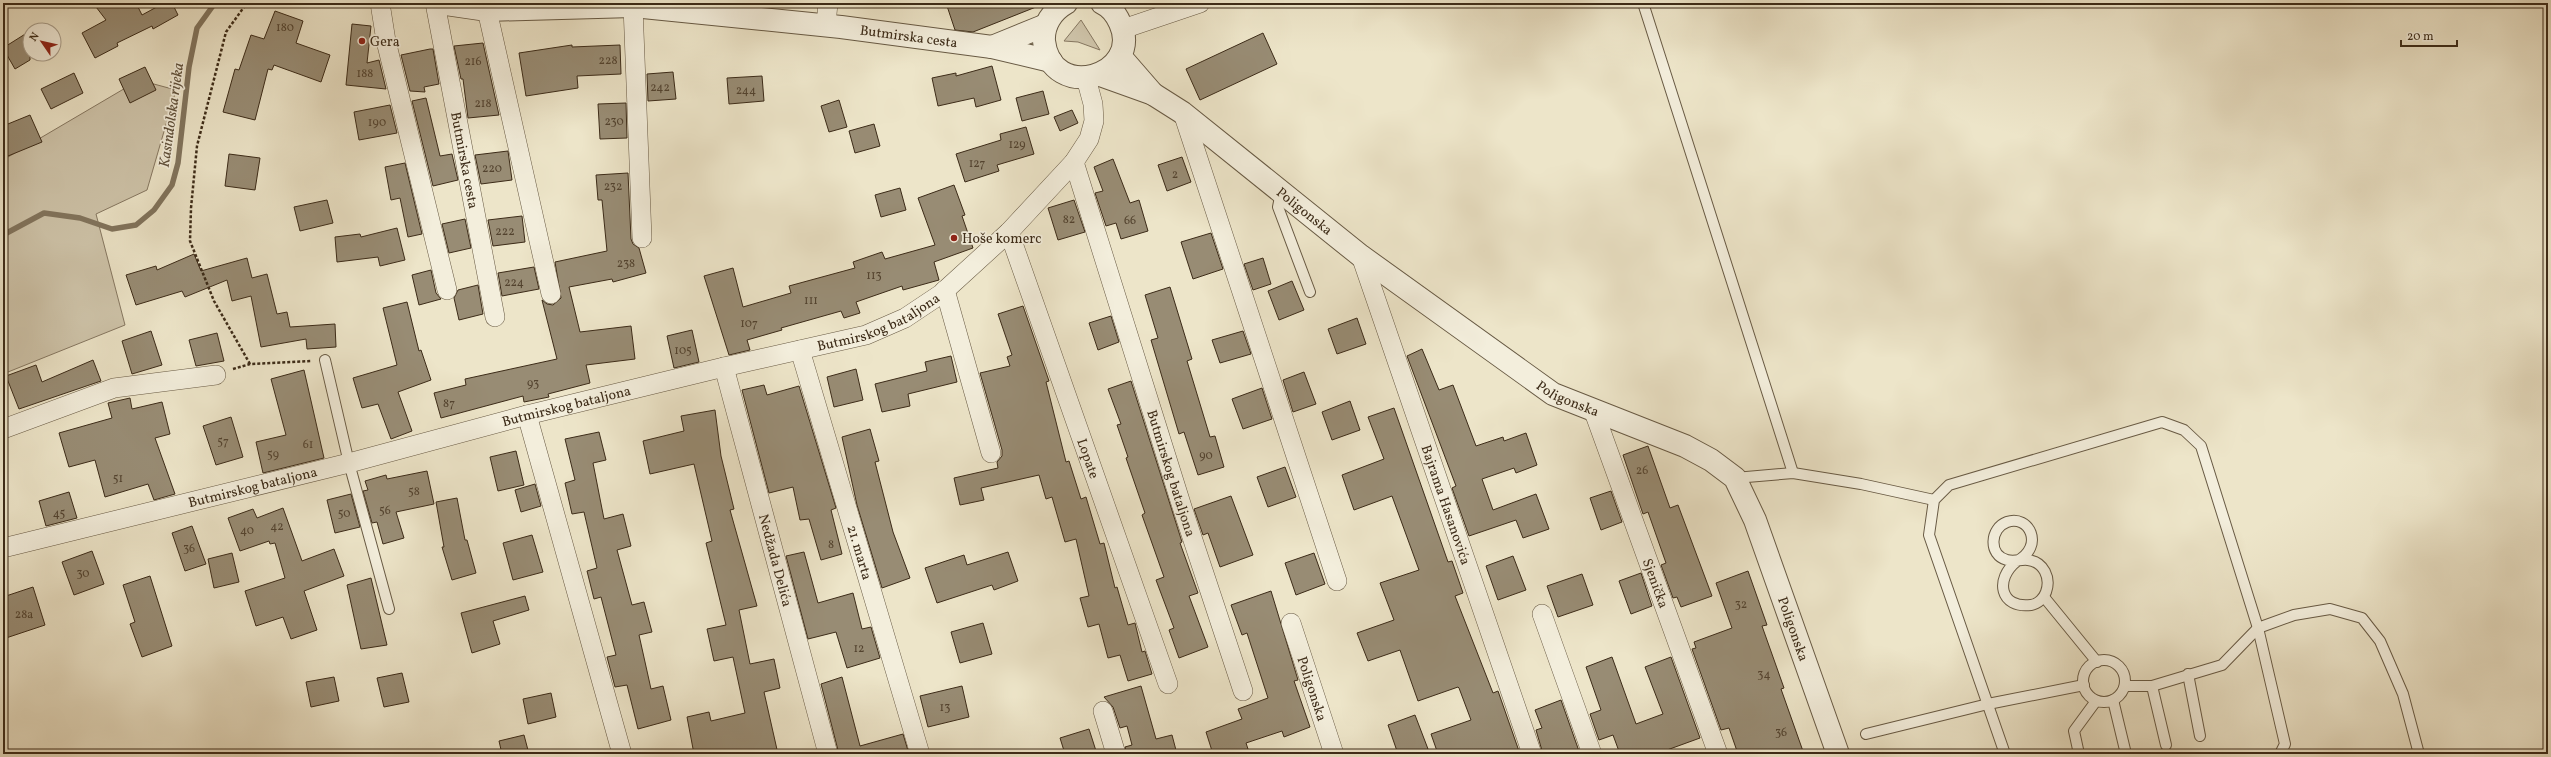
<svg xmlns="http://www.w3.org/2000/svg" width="2551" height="757" viewBox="0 0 2551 757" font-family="Vollkorn,serif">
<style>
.green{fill:#cfc5ab;stroke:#867862}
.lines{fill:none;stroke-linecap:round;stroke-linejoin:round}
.stream{stroke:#82755e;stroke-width:5.5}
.building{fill:#988c74;stroke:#3c2b18}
.service-casing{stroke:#685a44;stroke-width:12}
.minor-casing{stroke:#685a44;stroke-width:20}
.tertiary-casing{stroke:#685a44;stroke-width:24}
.path{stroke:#3c2b18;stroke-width:2.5;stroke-dasharray:3 2;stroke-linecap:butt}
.service{stroke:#f3eedc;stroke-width:10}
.minor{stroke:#f3eedc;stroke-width:19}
.tertiary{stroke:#f3eedc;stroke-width:22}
.poi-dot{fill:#8f2418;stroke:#f3eedc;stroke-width:1.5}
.labels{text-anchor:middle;stroke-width:3.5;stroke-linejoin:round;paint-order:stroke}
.number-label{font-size:12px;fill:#53432f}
.street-label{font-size:14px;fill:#3c2b18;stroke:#f3eedc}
.poi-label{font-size:14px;fill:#3c2b18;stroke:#f3eedc;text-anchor:start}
.water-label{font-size:15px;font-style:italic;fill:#5f503b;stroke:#f3eedc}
</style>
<rect width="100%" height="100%" fill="#ede5c9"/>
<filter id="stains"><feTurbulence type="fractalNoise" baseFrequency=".005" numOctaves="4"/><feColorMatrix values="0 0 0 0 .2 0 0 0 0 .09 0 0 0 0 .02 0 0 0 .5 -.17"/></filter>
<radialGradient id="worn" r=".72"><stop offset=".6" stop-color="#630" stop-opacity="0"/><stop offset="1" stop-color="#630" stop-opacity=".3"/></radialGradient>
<!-- green -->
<g class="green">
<polygon points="1081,20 1100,50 1078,42 1064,41"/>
<polygon points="139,80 176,90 147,190 96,214 125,325 3,374 3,160"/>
</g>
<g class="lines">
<!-- stream -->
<polyline class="stream" points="3,235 44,213 80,218 112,229 136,225 154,210 172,185 178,163 189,67 197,28 215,3"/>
</g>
<!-- building -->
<g class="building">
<polygon points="93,3 136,3 142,15 164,3 172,3 178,15 153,29 152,26 117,43 118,46 95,58 82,33 106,20"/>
<polygon points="955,3 1041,3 1041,5 973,32 955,30 947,6"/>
<polygon points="275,11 303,21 296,43 330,55 321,82 274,65 272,70 268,69 255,120 223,112 235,69 239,70 251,35 264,39"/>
<polygon points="352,24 371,26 367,63 379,60 386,89 346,85"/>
<polygon points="30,31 30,60 15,69 3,48"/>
<polygon points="1263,33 1277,64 1200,100 1186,69"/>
<polygon points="483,43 499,115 468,118 463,79 461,79 454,46"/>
<polygon points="572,45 572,47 620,45 621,74 577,76 578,88 526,96 519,53"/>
<polygon points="430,49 433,49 439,84 424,87 425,92 410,91 401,55"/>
<polygon points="992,66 1001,100 976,107 974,98 938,106 932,78 956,73 956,76"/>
<polygon points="145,67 156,90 130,103 119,79"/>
<polygon points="673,72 676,99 648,101 647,74"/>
<polygon points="74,73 83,93 51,109 41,89"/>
<polygon points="762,76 764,101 729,104 727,78"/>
<polygon points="1043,91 1049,114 1022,121 1016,98"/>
<polygon points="426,98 440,156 452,154 458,180 433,186 412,101"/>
<polygon points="839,100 847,127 829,132 821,106"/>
<polygon points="626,103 627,138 600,139 598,104"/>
<polygon points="390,105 397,133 359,140 354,112"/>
<polygon points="1072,110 1078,123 1060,131 1054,117"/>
<polygon points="30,115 42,142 8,156 3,144 3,126"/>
<polygon points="874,124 880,146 855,153 849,131"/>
<polygon points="1026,127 1034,154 997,165 999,171 965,182 956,154 1001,140 1000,134"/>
<polygon points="508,151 512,180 481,184 475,155"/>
<polygon points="229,154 260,158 255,190 225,186"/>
<polygon points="1182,157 1191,182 1167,191 1158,165"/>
<polygon points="1113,159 1130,203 1139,200 1148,231 1121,239 1116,223 1106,226 1095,193 1103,191 1094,167"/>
<polygon points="405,163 422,234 408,237 400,198 391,200 385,167"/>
<polygon points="628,173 631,239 633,244 639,248 646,273 613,282 612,279 569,287 580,332 631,326 635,359 586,365 590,383 548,394 549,397 524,402 523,396 441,418 434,393 466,385 465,379 557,359 542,300 547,304 553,305 561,298 555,262 607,251 602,200 598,200 596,175"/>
<polygon points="954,185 965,215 962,216 973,248 934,262 939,280 903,290 902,286 856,302 860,313 844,318 841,311 781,328 782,330 747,340 750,350 729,355 704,276 733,268 743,307 791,293 789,286 855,268 853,262 882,252 885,259 935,245 918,198"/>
<polygon points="900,188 906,210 881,217 875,195"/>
<polygon points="327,200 333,223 300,231 294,207"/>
<polygon points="1074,200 1085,232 1058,240 1048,208"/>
<polygon points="522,216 525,242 493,246 488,220"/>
<polygon points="465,219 471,248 449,253 442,224"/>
<polygon points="397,228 405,260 380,266 378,257 337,262 335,237 360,234 361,237"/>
<polygon points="1211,233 1223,269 1193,279 1181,242"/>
<polygon points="194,254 201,271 247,258 252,278 267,274 277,314 287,312 290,327 335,324 336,347 307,349 306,339 261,347 251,296 232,301 227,280 185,297 182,291 136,305 126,275 156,266 157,270"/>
<polygon points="1263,258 1271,284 1253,290 1244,264"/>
<polygon points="534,267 539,289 502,296 498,273"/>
<polygon points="431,270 436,293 441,299 419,305 412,275"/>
<polygon points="1292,281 1304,310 1279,320 1268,291"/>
<polygon points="478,285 483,314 459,320 454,298 458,290"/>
<polygon points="1170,287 1192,359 1187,361 1210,437 1215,436 1224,467 1198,475 1184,432 1179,434 1151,340 1158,338 1145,295"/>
<polygon points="407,302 419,351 421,350 431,380 398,392 412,431 391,439 378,404 362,408 353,378 397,365 383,308"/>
<polygon points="1023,306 1049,381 1046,382 1066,462 1069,461 1081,499 1086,497 1100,544 1104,543 1115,588 1117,587 1128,625 1135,623 1142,652 1145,651 1152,674 1128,681 1120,655 1108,658 1099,624 1088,627 1080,598 1089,596 1076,539 1065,542 1052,497 1046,499 1039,475 981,488 984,500 960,505 954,478 998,468 997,462 1002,456 1002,450 980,373 1010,366 1007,357 1012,355 998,314"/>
<polygon points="1111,316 1119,342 1098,350 1089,323"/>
<polygon points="1357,318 1366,344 1337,354 1328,329"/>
<polygon points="692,330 699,362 674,368 667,336"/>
<polygon points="151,331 162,365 132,374 122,341"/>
<polygon points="1243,331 1251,354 1220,363 1212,340"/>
<polygon points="217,333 224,361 196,366 189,340"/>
<polygon points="1422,349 1439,390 1453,385 1476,446 1503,437 1504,441 1526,433 1537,465 1516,473 1514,468 1482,479 1493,510 1536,494 1549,529 1523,538 1516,520 1469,536 1452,488 1456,486 1407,356"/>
<polygon points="951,356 957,382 908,394 910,406 882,412 875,384 927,371 925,362"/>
<polygon points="93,360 101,381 19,409 6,376 36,365 42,382"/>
<polygon points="856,369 863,400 834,407 827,377"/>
<polygon points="304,370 324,458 263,473 256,442 286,435 271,379"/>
<polygon points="1304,372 1316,404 1293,412 1283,380"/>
<polygon points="1131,381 1182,542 1180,543 1198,593 1189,596 1208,647 1179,658 1169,630 1174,628 1156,580 1164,577 1142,515 1145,513 1126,458 1128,457 1117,425 1121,424 1108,389"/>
<polygon points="764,385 767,395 799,386 836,508 831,510 842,554 821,560 809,519 800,520 793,487 769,493 742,390"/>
<polygon points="1262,388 1272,419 1243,429 1232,399"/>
<polygon points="130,398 132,409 162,402 170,434 155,438 175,494 154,500 148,484 105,497 95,460 69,467 59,433 112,418 108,403"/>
<polygon points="1350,401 1360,430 1332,440 1322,412"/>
<polygon points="1394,408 1448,562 1452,561 1463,593 1455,596 1493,693 1498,691 1520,754 1438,754 1431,734 1471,720 1459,688 1458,687 1418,701 1400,650 1368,661 1357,633 1394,620 1380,583 1419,570 1392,496 1354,510 1342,475 1384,459 1368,417"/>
<polygon points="715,410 721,456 734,509 730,510 757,606 739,610 750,664 774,659 780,688 764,692 778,754 694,754 687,717 709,712 711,721 745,713 733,657 714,661 707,629 726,625 706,543 712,541 694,464 650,474 643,441 684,431 681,416"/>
<polygon points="231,417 243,457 216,465 203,426"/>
<polygon points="870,429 879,461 875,462 893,532 910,578 882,588 857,505 842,437"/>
<polygon points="599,432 606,460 593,463 604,519 623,514 631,546 617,550 632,605 644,602 652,632 639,635 651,689 663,686 671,720 638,729 627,685 615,687 607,657 616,655 601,597 594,599 587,571 597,568 584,512 572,514 565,483 575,480 565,439"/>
<polygon points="1648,446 1670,508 1678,505 1712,596 1681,607 1677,597 1673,598 1661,565 1666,563 1648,512 1643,514 1623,455"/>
<polygon points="516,451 524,485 498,491 490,457"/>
<polygon points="1285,467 1296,497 1268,507 1257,477"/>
<polygon points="427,471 434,504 396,512 404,538 383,544 377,522 372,523 363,491 368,490 365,481 386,475 387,479"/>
<polygon points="535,484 541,506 521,512 515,490"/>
<polygon points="1611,491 1622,522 1601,530 1590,498"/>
<polygon points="69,492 77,518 46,526 39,501"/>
<polygon points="351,494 360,527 335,533 327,500"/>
<polygon points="1231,496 1253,555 1220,567 1208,533 1203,535 1194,509"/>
<polygon points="457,498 465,540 467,540 476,573 452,580 442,547 444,547 436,502"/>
<polygon points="283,508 302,561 334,549 344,576 304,591 317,630 291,639 283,617 256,626 245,591 285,578 275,543 270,544 269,541 240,551 228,518 253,509 257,518"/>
<polygon points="192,526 206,564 185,571 172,533"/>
<polygon points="532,535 543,572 513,580 503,543"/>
<polygon points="92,551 104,584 74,595 62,562"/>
<polygon points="804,552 818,603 853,593 862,629 871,627 880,658 847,668 836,632 808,639 786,556"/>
<polygon points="1008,552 1018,581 994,590 992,585 937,603 925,568 964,555 967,565"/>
<polygon points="232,553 239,582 214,588 208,559"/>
<polygon points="1314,553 1325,584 1296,595 1285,563"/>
<polygon points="1513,556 1526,590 1498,600 1486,566"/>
<polygon points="1748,571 1767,625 1762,626 1784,688 1781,689 1804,754 1738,754 1729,728 1721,730 1692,649 1696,648 1694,642 1732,628 1716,583"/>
<polygon points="1641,573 1652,606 1631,614 1619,581"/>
<polygon points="1582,574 1593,605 1558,617 1547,586"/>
<polygon points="150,576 172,646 142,657 130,624 135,622 123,585"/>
<polygon points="371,578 387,645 361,649 347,585"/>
<polygon points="33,587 45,625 3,639 3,597"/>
<polygon points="1271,591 1298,680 1294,681 1310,727 1284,737 1282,731 1246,743 1248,749 1234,754 1213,754 1206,732 1242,719 1238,709 1268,698 1247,633 1242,635 1231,605"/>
<polygon points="525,596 529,610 493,621 500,644 472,653 461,613"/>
<polygon points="983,623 992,654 960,663 951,632"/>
<polygon points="1612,657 1636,724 1663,714 1645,667 1671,657 1700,738 1656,754 1620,754 1613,735 1599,740 1590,714 1601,710 1586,667"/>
<polygon points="402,673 409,702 384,707 377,678"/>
<polygon points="334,677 339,701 311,707 306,682"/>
<polygon points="842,677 860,746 903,734 909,754 839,754 821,684"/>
<polygon points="962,686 969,717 928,727 920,696"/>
<polygon points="1141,686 1156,739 1172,735 1177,754 1127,754 1125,747 1132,745 1127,726 1120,728 1113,707 1104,697"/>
<polygon points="551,693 556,717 528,724 523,699"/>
<polygon points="1561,700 1580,754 1543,754 1536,730 1542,728 1535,710"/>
<polygon points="1415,715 1428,749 1414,754 1398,754 1388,725"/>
<polygon points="1089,729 1097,754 1065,754 1060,738"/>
<polygon points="524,735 529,754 502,754 499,741"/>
</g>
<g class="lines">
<defs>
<g id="service">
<polyline points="1643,3 1793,473"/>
<polyline points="1281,192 1278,207 1310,292"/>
<polyline points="325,360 349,463 389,609"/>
<polyline points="1735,478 1793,473 1861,484 1934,500"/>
<path d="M2017,561c-23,18 -17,48 14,44 7,-1 13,-7 15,-13 5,-14 -2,-30 -18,-32 -6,-1 -14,2 -21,0 -19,-5 -17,-32 0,-38 22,-8 38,24 10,39"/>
<polyline points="2044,597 2097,662"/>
<circle cx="2104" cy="681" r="21"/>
<polyline points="2188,674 2200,736"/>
<polyline points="2125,686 2152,686 2222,665 2258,628 2294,615 2330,609 2362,618 2380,641 2403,694 2419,754"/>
<polyline points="2152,686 2166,745"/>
<polyline points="2113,700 2126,754"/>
<polyline points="1866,734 1988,704 2084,685"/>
<polyline points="2005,754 1929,535 1934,500 1949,485 2162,422 2184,430 2201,446 2258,628 2285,744 2280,754"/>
<polyline points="2079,754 2074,731 2096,701"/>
</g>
<g id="minor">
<polyline points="380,3 386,41 447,290"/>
<path id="s1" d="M435,3l60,314"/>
<polyline points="633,6 642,238"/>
<polyline points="487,10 551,294"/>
<polyline points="826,25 828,3"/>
<polyline points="1123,29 1200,3"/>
<polyline points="1183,113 1337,581"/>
<path id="s2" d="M1074,162l109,348 60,181"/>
<path id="s3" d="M1009,232l159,452"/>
<path id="s4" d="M1361,256l171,498"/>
<polyline points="945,290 991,453"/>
<path id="s5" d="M800,350l120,404"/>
<path id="s6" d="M724,367l104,387"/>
<path id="s7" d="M1594,412l124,342"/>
<polyline points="527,415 622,754"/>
<polyline points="3,429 114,388 216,375"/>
<path id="s8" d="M3,548l346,-85 178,-48 197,-48 142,-32 39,-17 36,-24 68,-62 65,-70 15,-23 5,-18 -1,-17 -7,-26"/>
<polyline points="1542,614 1592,754"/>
<path id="s9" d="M1291,623l43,131"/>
<polyline points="1103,711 1116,754"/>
</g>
<g id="tertiary">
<path id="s10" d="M439,3l48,7 146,-4 208,21 151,20 59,14"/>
<path d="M1066,3c-14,8 -23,22 -22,38 7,63 100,35 76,-18 -4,-9 -9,-16 -18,-20"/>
<polyline points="992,47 1046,25"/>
<polyline points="1120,56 1153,94"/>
<path id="s11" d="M1100,75l53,19 30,19 178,143 192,138 132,52 26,14 24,18 20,42 83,234"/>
</g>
</defs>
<!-- service casing -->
<use href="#service" class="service-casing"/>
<!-- minor casing -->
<use href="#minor" class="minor-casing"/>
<!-- tertiary casing -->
<use href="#tertiary" class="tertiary-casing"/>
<!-- path -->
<g class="path">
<polyline points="250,364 214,301 190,241 191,208 197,146 226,32 244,7 264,3"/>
<polyline points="233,369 250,364 311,361"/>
</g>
<!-- service -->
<use href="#service" class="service"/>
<!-- minor -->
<use href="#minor" class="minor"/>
<!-- tertiary -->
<use href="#tertiary" class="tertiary"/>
</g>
<!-- markers -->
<g class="poi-dot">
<circle cx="362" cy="41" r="4"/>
<circle cx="954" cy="238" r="4"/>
</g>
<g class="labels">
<!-- number labels -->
<g class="number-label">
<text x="285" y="31">180</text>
<text x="608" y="64">228</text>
<text x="473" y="65">216</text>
<text x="365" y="77">188</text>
<text x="660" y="91">242</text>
<text x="746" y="94">244</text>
<text x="483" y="107">218</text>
<text x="614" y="125">230</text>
<text x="377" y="126">190</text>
<text x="1017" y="148">129</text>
<text x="977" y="167">127</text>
<text x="492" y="172">220</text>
<text x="1175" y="178">2</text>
<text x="613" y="190">232</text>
<text x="1069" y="223">82</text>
<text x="1130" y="224">66</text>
<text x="505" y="235">222</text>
<text x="626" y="267">238</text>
<text x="874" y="279">113</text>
<text x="514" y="286">224</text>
<text x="811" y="304">111</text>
<text x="749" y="327">107</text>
<text x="683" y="354">105</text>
<text x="533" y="387">93</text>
<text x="449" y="407">87</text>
<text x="223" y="445">57</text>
<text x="308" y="448">61</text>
<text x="273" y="458">59</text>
<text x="1206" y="459">90</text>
<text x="1642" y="474">26</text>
<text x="118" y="482">51</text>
<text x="414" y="495">58</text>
<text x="385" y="514">56</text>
<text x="59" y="517">45</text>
<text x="344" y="517">50</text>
<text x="277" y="530">42</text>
<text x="247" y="534">40</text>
<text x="831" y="548">8</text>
<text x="189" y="552">36</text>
<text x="83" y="577">30</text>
<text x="1741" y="608">32</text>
<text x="24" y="618">28a</text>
<text x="859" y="652">12</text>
<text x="1764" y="678">34</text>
<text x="945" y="711">13</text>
<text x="1781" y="736">36</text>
</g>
<!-- street labels -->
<g class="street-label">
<text dy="5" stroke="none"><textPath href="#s10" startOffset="472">Butmirska cesta</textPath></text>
<text dy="5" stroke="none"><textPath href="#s1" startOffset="160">Butmirska cesta</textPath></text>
<text dy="5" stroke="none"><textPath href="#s11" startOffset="248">Poligonska</textPath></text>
<text dy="5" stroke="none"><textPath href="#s8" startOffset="905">Butmirskog bataljona</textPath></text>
<text dy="5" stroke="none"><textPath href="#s11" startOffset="572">Poligonska</textPath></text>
<text dy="5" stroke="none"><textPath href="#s8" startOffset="581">Butmirskog bataljona</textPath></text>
<text dy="5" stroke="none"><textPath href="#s3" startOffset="240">Lopate</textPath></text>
<text dy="5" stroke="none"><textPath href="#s2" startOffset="326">Butmirskog bataljona</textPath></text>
<text dy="5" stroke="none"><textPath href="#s8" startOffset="257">Butmirskog bataljona</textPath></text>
<text dy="5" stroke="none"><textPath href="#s4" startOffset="263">Bajrama Hasanovića</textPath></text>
<text dy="5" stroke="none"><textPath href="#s5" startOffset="211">21. marta</textPath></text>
<text dy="5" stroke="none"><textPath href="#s6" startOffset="200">Nedžada Delića</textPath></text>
<text dy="5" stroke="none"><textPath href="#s7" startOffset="182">Sjenička</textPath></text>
<text dy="5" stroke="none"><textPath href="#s11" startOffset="920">Poligonska</textPath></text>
<text dy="5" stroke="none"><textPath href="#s9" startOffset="69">Poligonska</textPath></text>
</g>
<!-- poi labels -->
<g class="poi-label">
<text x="370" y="46">Gera</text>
<text x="962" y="243">Hoše komerc</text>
</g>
<!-- water labels -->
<g class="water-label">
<text transform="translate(171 115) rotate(-82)" y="5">Kasindolska rijeka</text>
</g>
</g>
<!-- margin -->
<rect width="2551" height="757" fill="none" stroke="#ede5c9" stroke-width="16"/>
<rect x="4" y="4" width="2543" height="749" fill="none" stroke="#3c2b18" stroke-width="2"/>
<rect x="8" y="8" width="2535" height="741" fill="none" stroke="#3c2b18"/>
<!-- north arrow -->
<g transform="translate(42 42) rotate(304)"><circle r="19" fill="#f3eedc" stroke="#aaa08e"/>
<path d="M0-3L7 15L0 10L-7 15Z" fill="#8f2418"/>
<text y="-6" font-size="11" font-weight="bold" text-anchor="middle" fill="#3c2b18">N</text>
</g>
<!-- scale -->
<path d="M2401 40v6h56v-6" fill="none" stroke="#3c2b18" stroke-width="2"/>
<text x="2407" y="40" font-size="12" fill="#3c2b18" stroke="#f3eedc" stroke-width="3" paint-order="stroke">20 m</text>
<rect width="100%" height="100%" filter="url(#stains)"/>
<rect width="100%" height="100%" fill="url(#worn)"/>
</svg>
